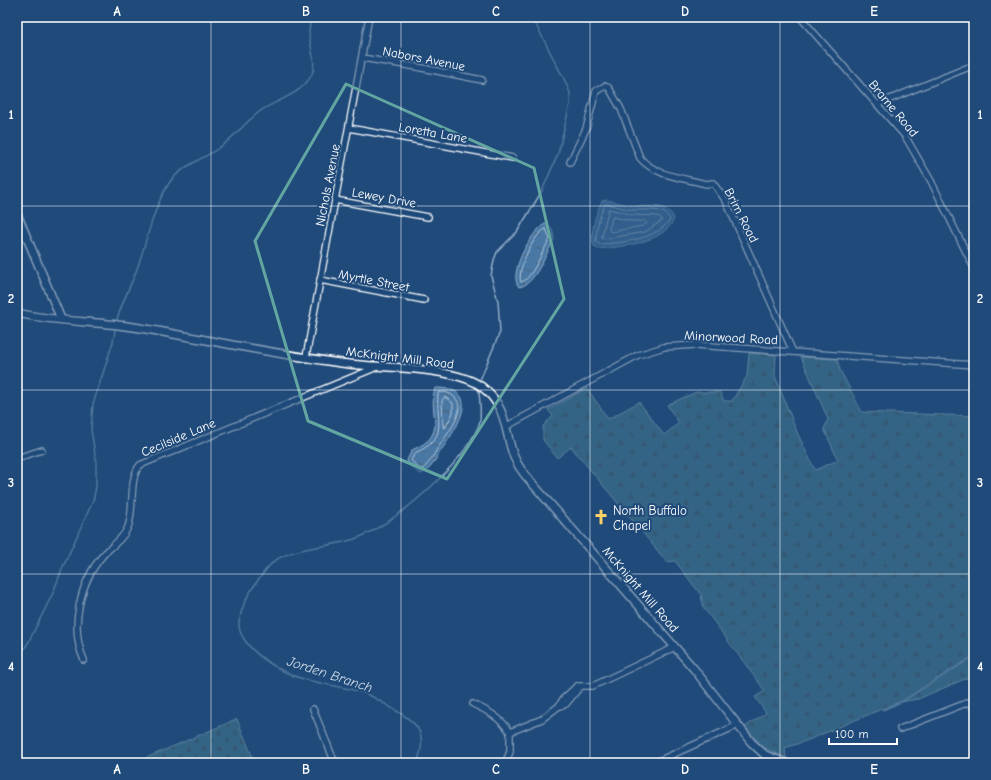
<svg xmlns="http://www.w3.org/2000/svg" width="991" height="780" viewBox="0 0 991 780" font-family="'Comic Neue',sans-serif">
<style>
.forest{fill:url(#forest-firs);stroke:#a7c2c8}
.cemetery{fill:url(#cemetery-stones);stroke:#a7c2c8}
.water{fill:url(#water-ripples);stroke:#92aec9}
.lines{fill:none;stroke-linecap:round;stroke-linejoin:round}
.shore{stroke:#b6c9db;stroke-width:1}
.stream{stroke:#92aec9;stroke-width:1.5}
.street-casing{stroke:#fff;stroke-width:8}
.secondary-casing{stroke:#fff;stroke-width:10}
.street{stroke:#1f4a7a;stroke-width:5.5}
.secondary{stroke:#1f4a7a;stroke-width:7}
.marked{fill:none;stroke:#63a6a1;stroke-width:3;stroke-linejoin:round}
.grid{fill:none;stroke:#fff;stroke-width:1;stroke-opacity:0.55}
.labels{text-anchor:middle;stroke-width:4;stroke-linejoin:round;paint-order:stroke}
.street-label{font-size:13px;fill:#fff;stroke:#1f4a7a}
.poi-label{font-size:13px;fill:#fff;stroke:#1f4a7a;text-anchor:start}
.water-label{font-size:14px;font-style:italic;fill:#d2dde8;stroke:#1f4a7a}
.neatline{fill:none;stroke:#fff;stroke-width:1.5}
.grid-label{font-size:13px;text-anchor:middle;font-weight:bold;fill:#fff}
</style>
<defs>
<pattern id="forest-firs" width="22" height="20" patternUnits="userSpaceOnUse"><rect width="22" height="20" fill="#4f8492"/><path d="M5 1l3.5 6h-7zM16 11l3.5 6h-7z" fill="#4e6b72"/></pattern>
<pattern id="cemetery-stones" width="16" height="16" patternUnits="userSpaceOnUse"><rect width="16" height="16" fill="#4f8492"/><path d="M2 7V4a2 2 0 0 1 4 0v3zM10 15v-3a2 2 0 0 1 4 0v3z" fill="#4e6b72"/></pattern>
<pattern id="water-ripples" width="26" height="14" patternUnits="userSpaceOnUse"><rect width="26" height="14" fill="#4978a5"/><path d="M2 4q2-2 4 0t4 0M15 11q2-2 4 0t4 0" fill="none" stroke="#4a6278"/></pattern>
</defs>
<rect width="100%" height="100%" fill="#1f4a7a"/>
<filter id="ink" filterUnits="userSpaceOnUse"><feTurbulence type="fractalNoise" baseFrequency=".025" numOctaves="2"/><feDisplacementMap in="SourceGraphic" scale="8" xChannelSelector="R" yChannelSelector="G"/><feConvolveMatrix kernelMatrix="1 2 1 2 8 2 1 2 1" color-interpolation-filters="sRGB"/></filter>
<g filter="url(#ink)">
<!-- forest -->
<polygon class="forest" points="749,353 776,355 775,376 797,432 815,470 838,460 824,429 828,419 801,357 837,359 840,370 862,412 974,416 974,675 918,699 896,703 806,741 785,748 786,758 763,747 745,727 766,713 755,697 765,691 703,607 701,595 675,561 667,562 571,447 557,458 543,440 543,426 553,416 548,410 587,388 608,419 639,402 664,435 679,423 667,405 696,392 720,392 724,401 732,401 747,376"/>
<!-- cemetery -->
<polygon class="cemetery" points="237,719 255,763 134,763"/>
<!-- water -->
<g class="water">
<path d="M606,200c9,1 18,5 27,6 15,2 34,-5 41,13 -10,24 -53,28 -76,30l-4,-3c-5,-12 2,-33 8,-45z"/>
<path d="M545,224c7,2 9,9 9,16 -8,13 -19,45 -35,47 -12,-13 13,-57 26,-63z"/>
<path d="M435,388c50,-1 21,41 7,61 -6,8 -11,23 -22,25l-12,-10 -1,-4 5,-10c38,-16 15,-34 23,-62z"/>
</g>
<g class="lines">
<!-- shore -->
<g class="shore">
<path d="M606,204c10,1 19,6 29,6 10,1 30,-4 35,10 -15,20 -48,23 -71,24l-3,-2c0,-11 3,-29 10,-38z"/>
<polygon points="609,209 633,215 658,216 663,220 645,232 603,239 602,236"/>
<polygon points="613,217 632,221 645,221 647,223 643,226 611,232 609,230"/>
<path d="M546,229l4,10c-7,10 -18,41 -29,43 -5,-11 14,-51 25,-53z"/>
<path d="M445,392c31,10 2,41 -7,56 -5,7 -9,18 -18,22l-9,-10 4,-7c34,-15 21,-30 23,-60z"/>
<polygon points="445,397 453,403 453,413 445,428 443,426 442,401"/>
</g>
<!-- stream -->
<g class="stream">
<path d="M117,320c5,-19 15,-36 21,-54 9,-26 17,-65 34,-87 13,-15 34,-21 48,-32 14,-10 25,-24 39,-35 18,-13 42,-16 53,-38 5,-13 -3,-29 -3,-42 0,-5 2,-10 2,-15"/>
<polyline points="480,380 500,332 498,301 491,276 494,260 497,252 517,232 542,191 558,154 570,104 570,93 565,81 532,17"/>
<polyline points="17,661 28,643 53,593 62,569 93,501 96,487 96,460 91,430 93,404 113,342 115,330"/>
<polyline points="883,710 901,702 974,656"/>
<path d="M417,763c11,-29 2,-40 -24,-54 -10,-6 -21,-14 -32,-17 -22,-7 -46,-8 -67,-16 -15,-6 -33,-17 -44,-29 -6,-7 -12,-15 -11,-24 2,-16 8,-28 17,-40 6,-8 12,-18 20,-23 23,-15 58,-12 84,-23 39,-17 101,-71 118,-110 5,-10 1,-27 1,-37"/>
</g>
<defs>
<g id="street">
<polyline points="800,17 905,136 931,181 974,268"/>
<polyline points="362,58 417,67 482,80"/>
<polyline points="878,104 974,65"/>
<polyline points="349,128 513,158"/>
<path d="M570,162l16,-33 10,-38 9,-5 4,2 12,21 19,49c15,18 44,20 66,26l7,-1 13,18 67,151"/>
<polyline points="335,200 428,217"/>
<polyline points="320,280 424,300"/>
<polyline points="306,357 369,17"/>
<polyline points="507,426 638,355 664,347 696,345 974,365"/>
<polyline points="17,458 42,450"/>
<path d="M84,660c-15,-33 -4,-79 20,-106 8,-8 20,-16 24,-27 7,-18 0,-48 12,-62l237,-98"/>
<polyline points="971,702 974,710"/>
<path d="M473,704c15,7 28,14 37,28"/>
<polyline points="559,706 563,699 577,686 593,686 675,647"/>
<polyline points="313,709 335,763"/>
<polyline points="900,729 974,700"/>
<polyline points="505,763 510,752 510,732 542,719 559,706 566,704 580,687"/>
<polyline points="654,763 738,725"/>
</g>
<g id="secondary">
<polyline points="17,214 61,319"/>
<path d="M17,313c38,9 79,8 117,14 72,12 143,28 215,37 34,4 108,3 133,23 26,20 22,44 32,70 3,7 7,13 11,18l169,194 57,73 14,13 21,8"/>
</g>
</defs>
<!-- street casing -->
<use href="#street" class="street-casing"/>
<!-- secondary casing -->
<use href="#secondary" class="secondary-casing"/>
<!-- street -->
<use href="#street" class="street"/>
<!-- secondary -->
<use href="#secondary" class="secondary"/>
</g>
</g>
<!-- marked area -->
<path d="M0 0H991V780H0ZM346,84l188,84 30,131 -117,180 -139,-58 -53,-180z" fill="#1f4a7a" fill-opacity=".55" fill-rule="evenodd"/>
<path class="marked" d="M346,84l188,84 30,131 -117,180 -139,-58 -53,-180z"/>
<!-- grid -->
<path class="grid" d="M211,17v746M401,17v746M590,17v746M780,17v746M17,206h957M17,390h957M17,574h957"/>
<!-- icons -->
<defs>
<symbol id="church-bare" viewBox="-9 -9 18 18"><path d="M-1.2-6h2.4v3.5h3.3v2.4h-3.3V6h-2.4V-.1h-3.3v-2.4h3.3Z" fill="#ffd166" stroke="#1f4a7a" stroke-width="2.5" paint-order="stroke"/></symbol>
</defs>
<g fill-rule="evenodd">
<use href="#church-bare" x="590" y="506" width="22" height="22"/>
</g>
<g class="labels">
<!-- street labels -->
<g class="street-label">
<text transform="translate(424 58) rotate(11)" y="5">Nabors Avenue</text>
<text transform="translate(894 108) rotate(50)" y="5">Brame Road</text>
<text transform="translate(433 132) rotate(10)" y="5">Loretta Lane</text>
<text transform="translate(327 185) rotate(-79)" y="5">Nichols Avenue</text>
<text transform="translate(384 197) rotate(10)" y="5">Lewey Drive</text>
<text transform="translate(742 215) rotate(63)" y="5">Brim Road</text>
<text transform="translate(374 280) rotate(11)" y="5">Myrtle Street</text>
<text transform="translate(731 337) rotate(3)" y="5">Minorwood Road</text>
<text transform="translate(400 357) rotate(7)" y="5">McKnight Mill Road</text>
<text transform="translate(178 437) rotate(-23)" y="5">Cecilside Lane</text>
<text transform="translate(641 589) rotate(49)" y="5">McKnight Mill Road</text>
</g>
<!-- poi labels -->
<g class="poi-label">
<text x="613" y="515">North Buffalo<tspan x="613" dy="15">Chapel</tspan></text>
</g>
<!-- water labels -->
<g class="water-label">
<text transform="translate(330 674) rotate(18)" y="5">Jorden Branch</text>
</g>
</g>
<!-- margin -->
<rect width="991" height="780" fill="none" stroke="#1f4a7a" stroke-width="44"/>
<!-- scale -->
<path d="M829 738v6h68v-6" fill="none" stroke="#ffffff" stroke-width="2"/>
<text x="835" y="738" font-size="12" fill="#ffffff" stroke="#1f4a7a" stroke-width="3" paint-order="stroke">100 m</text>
<rect x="22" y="22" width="947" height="736" class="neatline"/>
<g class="grid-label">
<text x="117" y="16">A</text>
<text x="306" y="16">B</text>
<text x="496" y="16">C</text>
<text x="685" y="16">D</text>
<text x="874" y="16">E</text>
<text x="11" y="119">1</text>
<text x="980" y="119">1</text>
<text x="11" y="303">2</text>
<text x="980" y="303">2</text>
<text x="11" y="487">3</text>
<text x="980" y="487">3</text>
<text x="11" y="671">4</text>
<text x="980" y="671">4</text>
<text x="117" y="774">A</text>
<text x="306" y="774">B</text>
<text x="496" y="774">C</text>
<text x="685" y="774">D</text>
<text x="874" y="774">E</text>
</g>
</svg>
